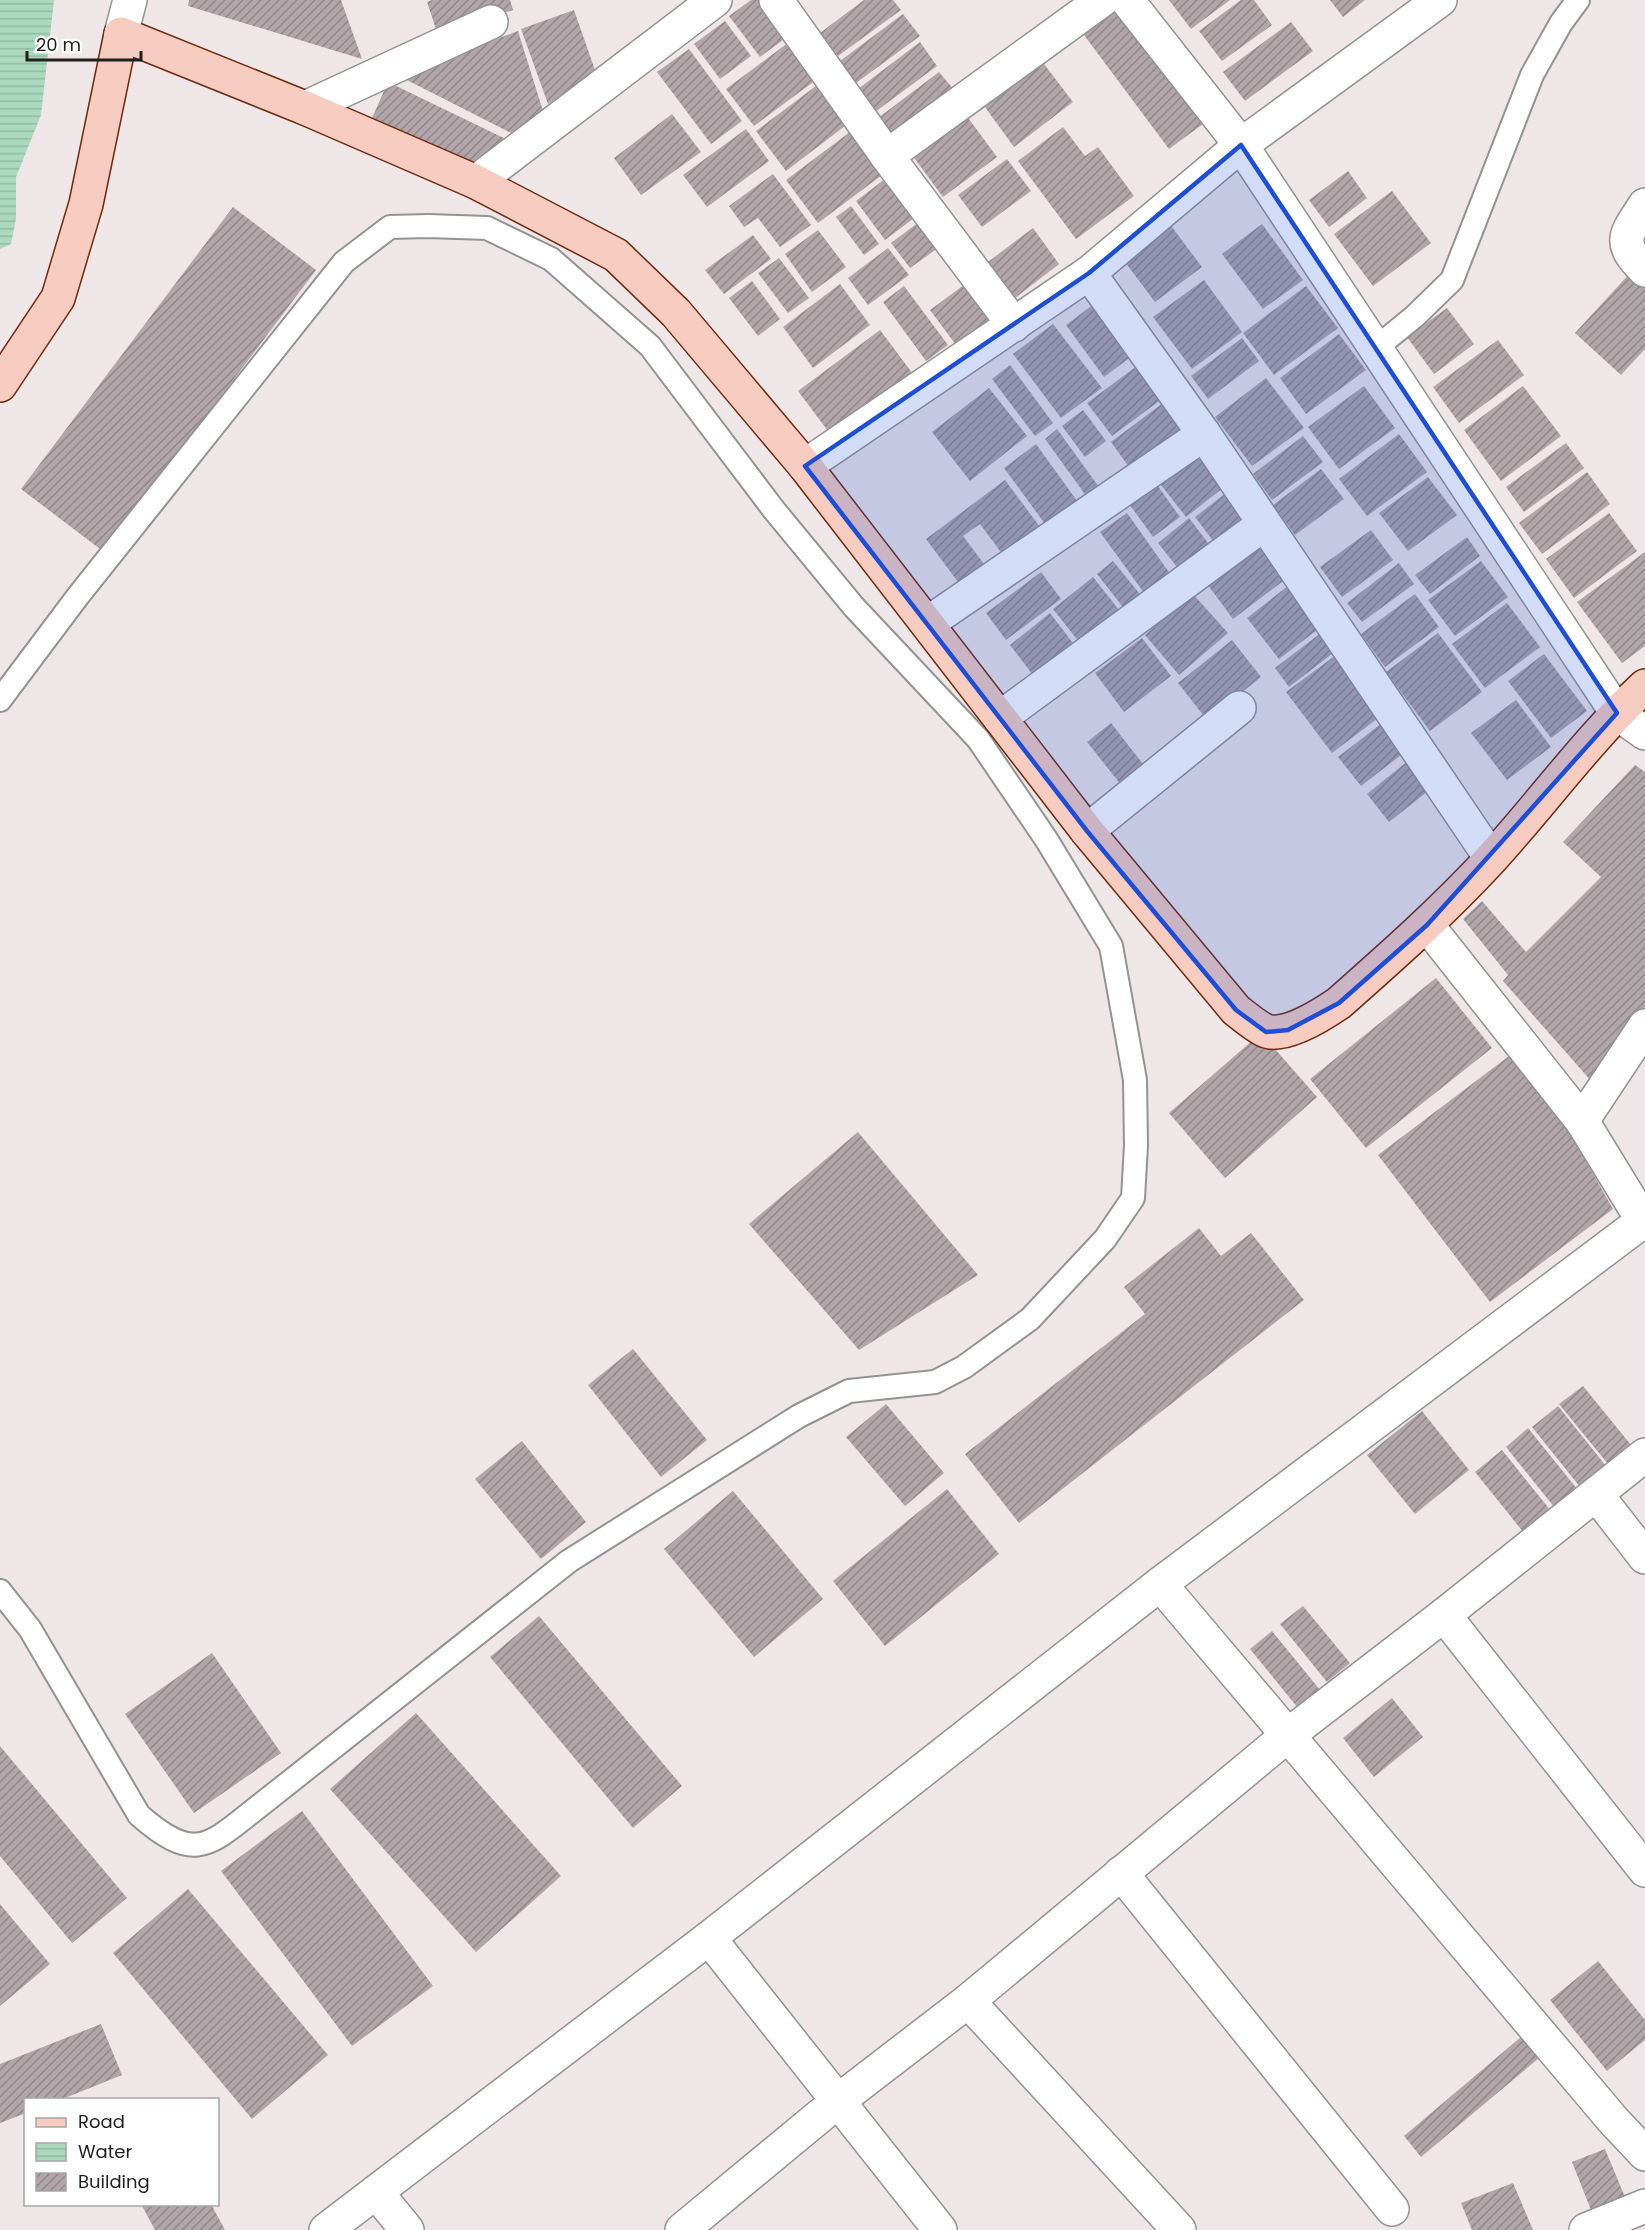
<svg xmlns="http://www.w3.org/2000/svg" width="1645" height="2230" viewBox="0 0 1645 2230" font-family="Poppins,sans-serif">
<style>
.water{fill:url(#water-rules)}
.building{fill:url(#building-hatch);fill-rule:evenodd}
.lines{fill:none;stroke-linecap:round;stroke-linejoin:round}
.lane-casing{stroke:#939393;stroke-width:26}
.street-casing{stroke:#939393;stroke-width:36}
.secondary-casing{stroke:#6f2b0e;stroke-width:36}
.lane{stroke:#fff;stroke-width:22}
.street{stroke:#fff;stroke-width:33}
.secondary{stroke:#f5ccbf;stroke-width:33}
.marked{fill:#1d4ed8;fill-opacity:0.2;stroke:#1d4ed8;stroke-width:4.5;stroke-linejoin:round}
</style>
<defs>
<pattern id="water-rules" width="6" height="5" patternUnits="userSpaceOnUse" patternTransform="scale(1.5)"><rect width="6" height="5" fill="#aad9be"/><path d="M0 2.5h6" fill="none" stroke="#92baa3"/></pattern>
<pattern id="building-hatch" width="6" height="6" patternUnits="userSpaceOnUse" patternTransform="scale(1.5)"><rect width="6" height="6" fill="#b1a5a9"/><path d="M-1 1l2-2M0 6l6-6M5 7l2-2" fill="none" stroke="#8f8689"/></pattern>
</defs>
<rect width="100%" height="100%" fill="#efe6e7"/>
<!-- water -->
<polygon class="water" points="0,0 54,0 41,115 16,177 16,219 11,244 0,249"/>
<!-- building -->
<g class="building">
<polygon points="189,0 341,0 362,59 188,6"/>
<polygon points="432,0 510,0 513,10 438,35 427,2"/>
<polygon points="751,0 766,0 791,34 760,57 729,16"/>
<polygon points="864,0 893,0 901,10 838,56 820,33"/>
<polygon points="1106,0 1207,121 1169,149 1075,23"/>
<polygon points="1169,0 1230,0 1191,29"/>
<polygon points="1241,0 1254,0 1272,25 1222,61 1199,31"/>
<polygon points="1330,0 1365,0 1343,17"/>
<polygon points="574,10 596,73 548,104 521,29"/>
<polygon points="903,14 920,36 856,83 840,61"/>
<polygon points="725,21 751,56 720,79 694,44"/>
<polygon points="1291,22 1313,51 1245,101 1223,72"/>
<polygon points="518,31 543,111 511,133 397,75"/>
<polygon points="792,40 820,77 754,126 726,89"/>
<polygon points="920,42 937,66 875,112 858,89"/>
<polygon points="689,49 742,121 711,144 657,72"/>
<polygon points="1041,60 1073,102 1014,147 982,103"/>
<polygon points="939,72 956,92 893,139 878,118"/>
<polygon points="388,82 516,144 478,169 372,118"/>
<polygon points="820,83 849,123 786,171 756,131"/>
<polygon points="672,114 701,152 641,195 614,158"/>
<polygon points="966,115 997,157 943,197 912,155"/>
<polygon points="1063,127 1085,156 1098,147 1134,196 1076,239 1018,161"/>
<polygon points="746,129 769,161 707,207 683,175"/>
<polygon points="850,132 882,175 818,223 786,180"/>
<polygon points="1007,159 1031,191 982,227 958,195"/>
<polygon points="1348,171 1367,198 1329,227 1309,200"/>
<polygon points="773,174 811,225 780,247 758,218 744,227 729,206"/>
<polygon points="889,176 918,215 885,240 856,201"/>
<polygon points="1392,191 1431,243 1373,286 1334,234"/>
<polygon points="851,206 879,244 864,255 836,217"/>
<polygon points="233,207 316,270 104,552 21,489"/>
<polygon points="919,222 938,248 910,268 891,243"/>
<polygon points="1169,223 1202,267 1155,302 1122,258"/>
<polygon points="1262,224 1303,280 1263,309 1222,254"/>
<polygon points="1033,228 1059,264 1015,298 988,262"/>
<polygon points="818,230 846,267 812,292 785,254"/>
<polygon points="753,235 771,259 724,294 705,270"/>
<polygon points="888,248 909,275 868,305 848,278"/>
<polygon points="779,258 809,298 788,313 758,273"/>
<polygon points="1631,272 1645,285 1645,349 1621,375 1575,333"/>
<polygon points="1204,280 1242,332 1192,369 1153,317"/>
<polygon points="752,281 780,319 758,336 729,298"/>
<polygon points="968,282 994,317 956,345 930,310"/>
<polygon points="840,284 870,325 813,368 783,327"/>
<polygon points="904,286 948,345 926,361 883,302"/>
<polygon points="1306,286 1338,328 1274,375 1243,333"/>
<polygon points="1094,304 1132,356 1104,377 1066,325"/>
<polygon points="1447,308 1474,344 1434,374 1407,337"/>
<polygon points="1053,324 1102,388 1061,418 1013,354"/>
<polygon points="880,330 913,374 831,435 798,391"/>
<polygon points="1339,334 1366,370 1306,414 1280,378"/>
<polygon points="1242,338 1259,361 1208,399 1191,376"/>
<polygon points="1498,340 1524,375 1459,423 1433,387"/>
<polygon points="1010,365 1053,423 1035,436 992,379"/>
<polygon points="1137,366 1162,399 1112,436 1087,403"/>
<polygon points="1266,378 1304,428 1252,466 1215,417"/>
<polygon points="1364,386 1395,428 1339,469 1308,427"/>
<polygon points="1523,386 1561,436 1501,481 1464,430"/>
<polygon points="989,388 1027,436 970,481 932,432"/>
<polygon points="1167,400 1187,428 1131,470 1111,442"/>
<polygon points="1083,410 1106,441 1085,457 1062,426"/>
<polygon points="1057,429 1099,487 1087,497 1045,439"/>
<polygon points="1399,434 1427,472 1367,516 1339,479"/>
<polygon points="1303,436 1323,462 1272,500 1253,474"/>
<polygon points="1566,443 1584,468 1524,512 1506,487"/>
<polygon points="1036,444 1080,505 1048,528 1004,468"/>
<polygon points="1198,457 1223,488 1186,517 1161,485"/>
<polygon points="1321,469 1344,499 1295,535 1273,505"/>
<polygon points="1587,472 1610,504 1542,554 1519,523"/>
<polygon points="1428,477 1457,515 1408,551 1379,513"/>
<path d="M1005,480l44,59 -79,59 -44,-59zM980,524l26,35 -16,13 -27,-36z"/>
<polygon points="1157,485 1180,517 1153,537 1130,505"/>
<polygon points="1226,493 1251,525 1220,550 1195,517"/>
<polygon points="1127,513 1173,578 1147,597 1100,532"/>
<polygon points="1609,513 1637,551 1574,598 1546,559"/>
<polygon points="1189,518 1212,548 1181,572 1158,543"/>
<polygon points="1371,530 1393,560 1342,597 1320,567"/>
<polygon points="1259,532 1291,575 1233,619 1202,577"/>
<polygon points="1467,537 1480,556 1430,594 1415,575"/>
<polygon points="1645,552 1645,646 1622,663 1577,602"/>
<polygon points="1113,561 1143,598 1126,611 1097,574"/>
<polygon points="1481,561 1508,597 1455,636 1428,600"/>
<polygon points="1399,563 1414,584 1362,622 1347,603"/>
<polygon points="1041,572 1061,599 1006,640 986,613"/>
<polygon points="1093,577 1123,615 1083,647 1053,609"/>
<polygon points="1293,582 1325,624 1279,659 1247,618"/>
<polygon points="1193,594 1228,633 1179,675 1145,635"/>
<polygon points="1415,594 1439,627 1385,667 1361,634"/>
<polygon points="1507,603 1540,647 1485,688 1452,644"/>
<polygon points="1050,613 1079,651 1039,683 1010,645"/>
<polygon points="1326,629 1341,647 1289,687 1275,668"/>
<polygon points="1438,633 1482,692 1430,731 1386,672"/>
<polygon points="1142,638 1171,676 1124,712 1095,673"/>
<polygon points="1232,640 1261,677 1207,720 1178,683"/>
<polygon points="1340,652 1386,712 1332,753 1286,692"/>
<polygon points="1544,654 1587,711 1551,738 1508,681"/>
<polygon points="1516,700 1551,747 1507,780 1471,733"/>
<polygon points="1111,723 1150,773 1126,791 1087,742"/>
<polygon points="1382,723 1405,752 1361,786 1338,757"/>
<polygon points="1409,760 1432,788 1389,822 1367,794"/>
<polygon points="1635,765 1645,772 1645,1007 1593,1083 1503,981 1508,975 1463,919 1482,901 1526,952 1601,877 1563,842"/>
<polygon points="1436,978 1492,1048 1366,1148 1310,1079"/>
<polygon points="1261,1033 1317,1097 1225,1178 1169,1113"/>
<polygon points="1521,1047 1613,1209 1490,1302 1378,1155"/>
<polygon points="858,1132 978,1275 859,1350 749,1224"/>
<polygon points="1199,1228 1221,1256 1251,1233 1304,1300 1019,1523 965,1454 1145,1314 1124,1287"/>
<polygon points="633,1349 707,1440 661,1477 588,1385"/>
<polygon points="1583,1386 1631,1445 1608,1464 1559,1404"/>
<polygon points="886,1404 944,1473 905,1506 846,1437"/>
<polygon points="1558,1406 1606,1466 1580,1487 1532,1427"/>
<polygon points="1422,1411 1469,1470 1415,1514 1367,1455"/>
<polygon points="1528,1428 1578,1490 1555,1508 1506,1447"/>
<polygon points="522,1441 586,1522 541,1559 475,1479"/>
<polygon points="1502,1450 1551,1511 1524,1533 1475,1472"/>
<polygon points="947,1489 999,1554 885,1646 833,1581"/>
<polygon points="733,1491 823,1599 754,1657 664,1549"/>
<polygon points="1303,1606 1350,1663 1327,1682 1280,1624"/>
<polygon points="539,1616 682,1786 633,1828 490,1657"/>
<polygon points="1272,1631 1320,1690 1298,1708 1250,1649"/>
<polygon points="212,1653 281,1753 194,1813 125,1714"/>
<polygon points="1392,1698 1423,1737 1374,1777 1343,1738"/>
<polygon points="416,1713 561,1876 476,1952 330,1789"/>
<polygon points="0,1746 127,1898 72,1943 0,1856"/>
<polygon points="302,1811 433,1986 352,2046 221,1871"/>
<polygon points="188,1889 328,2055 252,2119 113,1953"/>
<polygon points="0,1904 50,1964 0,2006"/>
<polygon points="1598,1961 1645,2020 1645,2040 1607,2071 1550,2000"/>
<polygon points="101,2024 122,2075 60,2100 26,2100 26,2113 0,2123 0,2064"/>
<polygon points="1527,2032 1545,2053 1421,2157 1404,2136"/>
<polygon points="1605,2149 1627,2202 1593,2215 1572,2162"/>
<polygon points="1513,2183 1533,2230 1472,2230 1461,2203"/>
<polygon points="141,2204 211,2204 225,2230 155,2230"/>
</g>
<g class="lines">
<defs>
<g id="lane">
<polyline points="1376,348 1415,316 1452,280 1532,75 1561,23 1578,0"/>
<path d="M0,700l78,-104 266,-334 46,-35 38,-1 59,2 64,31 99,87 124,164 80,97 124,132 68,100 65,107 24,134 1,65 -3,53 -28,41 -75,80 -66,48 -29,15 -86,9 -50,25 -230,145 -306,242c-53,41 -66,63 -124,12l-109,-186 -30,-38"/>
</g>
<g id="street">
<polyline points="776,0 887,156 1014,325"/>
<polyline points="1127,0 1241,145 1617,713 1645,733"/>
<polyline points="121,34 130,0"/>
<polyline points="305,108 491,22"/>
<polyline points="887,156 1102,0"/>
<polyline points="476,182 715,0"/>
<path d="M1645,205c-19,30 -29,36 0,65"/>
<polyline points="1089,273 1204,434 1491,858"/>
<polyline points="805,466 1089,273 1241,145 1440,0"/>
<polyline points="928,623 1204,434"/>
<polyline points="1000,718 1264,524"/>
<polyline points="1087,831 1239,708"/>
<polyline points="1427,925 1582,1121 1645,1224"/>
<polyline points="1582,1121 1645,1026"/>
<polyline points="1596,1494 1645,1557"/>
<polyline points="1160,1584 1613,2120 1645,2154"/>
<polyline points="1444,1615 1645,1870"/>
<polyline points="1121,1873 1392,2209"/>
<polyline points="709,1938 940,2230"/>
<polyline points="968,2001 1179,2230"/>
<polyline points="376,2192 407,2230"/>
<polyline points="326,2230 709,1938 1160,1584 1643,1221"/>
<polyline points="682,2230 838,2101 968,2001 1288,1735 1444,1615 1645,1455"/>
<polyline points="1586,2230 1645,2206"/>
</g>
<path id="secondary" d="M0,385l58,-87 28,-94 35,-170 184,74 171,74 140,73 60,58 129,153 282,365 149,179c9,7 18,15 28,20 19,10 59,-16 75,-27 52,-46 104,-92 152,-144 52,-57 97,-120 154,-173"/>
</defs>
<!-- lane casing -->
<use href="#lane" class="lane-casing"/>
<!-- street casing -->
<use href="#street" class="street-casing"/>
<!-- secondary casing -->
<use href="#secondary" class="secondary-casing"/>
<!-- lane -->
<use href="#lane" class="lane"/>
<!-- street -->
<use href="#street" class="street"/>
<!-- secondary -->
<use href="#secondary" class="secondary"/>
</g>
<!-- marked area -->
<path class="marked" d="M1241,145l376,568 -190,212 -88,78 -51,27 -22,2 -30,-22 -149,-179 -282,-365 284,-193z"/>
<!-- legend -->
<rect x="24" y="2098" width="195" height="108" fill="#ffffff" stroke="#a5a5a5" stroke-width="1.5"/>
<rect x="36" y="2118" width="30" height="9" fill="#f5ccbf" stroke="#a5a5a5" stroke-width="1.5"/>
<text x="78" y="2128" font-size="18" fill="#1f1f1f">Road</text>
<rect x="36" y="2143" width="30" height="18" fill="url(#water-rules)" stroke="#a5a5a5" stroke-width="1.5"/>
<text x="78" y="2158" font-size="18" fill="#1f1f1f">Water</text>
<rect x="36" y="2173" width="30" height="18" fill="url(#building-hatch)" stroke="#a5a5a5" stroke-width="1.5"/>
<text x="78" y="2188" font-size="18" fill="#1f1f1f">Building</text>
<!-- scale -->
<path d="M27 51v9h114v-9" fill="none" stroke="#1f1f1f" stroke-width="3"/>
<text x="36" y="51" font-size="18" fill="#1f1f1f" stroke="#ffffff" stroke-width="4.5" paint-order="stroke">20 m</text>
</svg>
